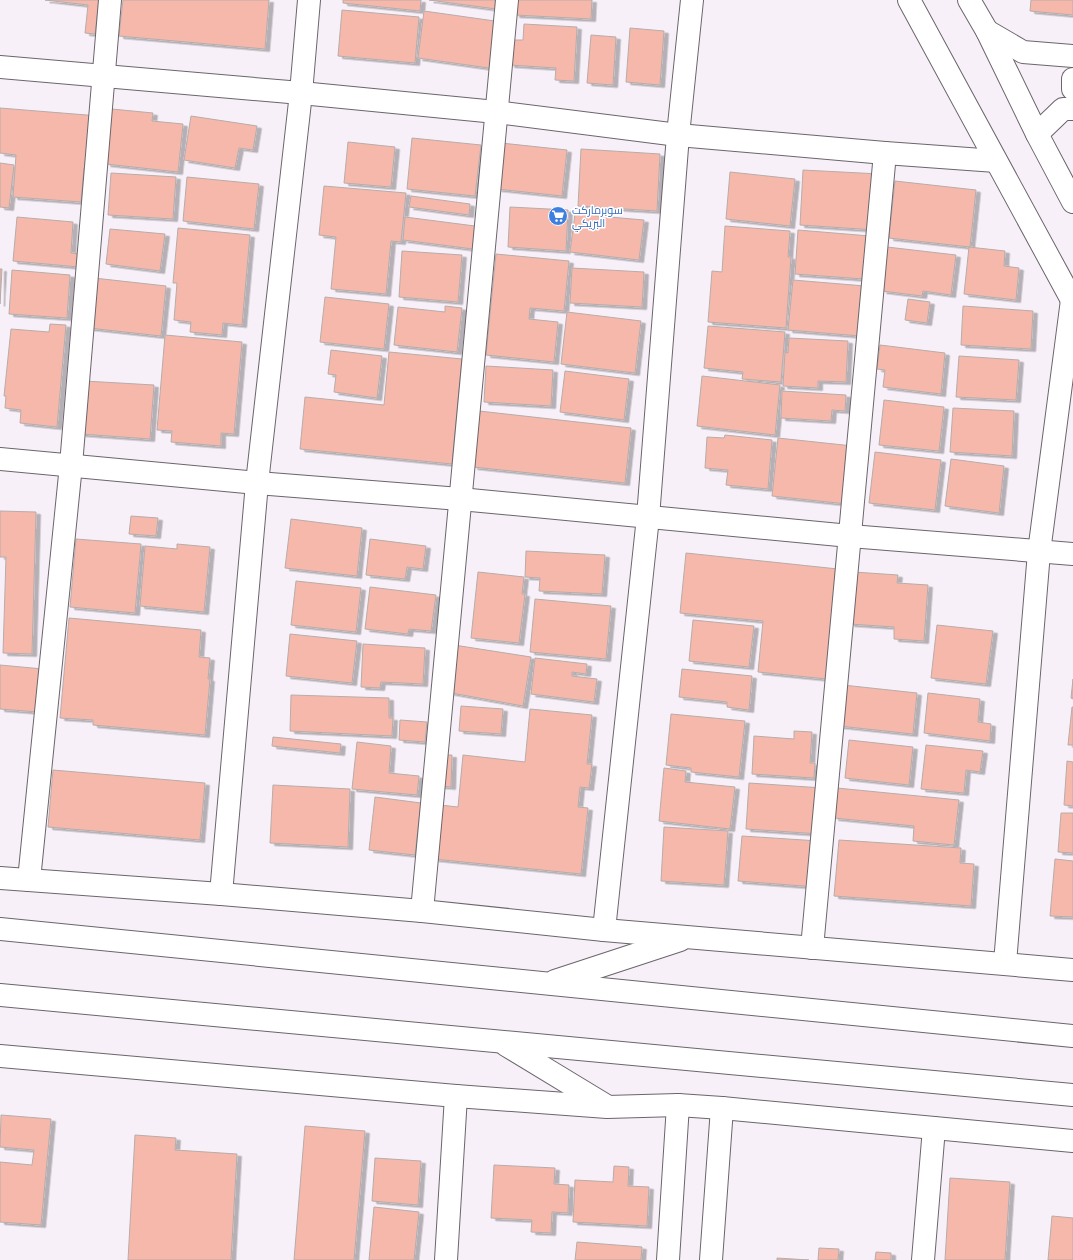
<svg xmlns="http://www.w3.org/2000/svg" width="1073" height="1260" viewBox="0 0 1073 1260" font-family="'Titillium Web',Cairo,sans-serif">
<style>
.building{fill:#f6b8ab;stroke:#b7acaa;filter:url(#shadow)}
.lines{fill:none;stroke-linecap:round;stroke-linejoin:round}
.minor-casing{stroke:#6b656b;stroke-width:24}
.minor{stroke:#fff;stroke-width:22}
.labels{text-anchor:middle;stroke-width:3;stroke-linejoin:round;paint-order:stroke}
.shop-label{font-size:11px;fill:#366cbe;stroke:#fff;text-anchor:start}
</style>
<defs>
<filter id="shadow"><feDropShadow dx="4.5" dy="2.5" stdDeviation="0" flood-color="#0004"/></filter>
</defs>
<rect width="100%" height="100%" fill="#f7f0f8"/>
<!-- building -->
<g class="building">
<polygon points="45,0 99,0 95,34 85,33 88,5"/>
<polygon points="123,0 269,0 265,49 119,36"/>
<polygon points="343,0 421,0 420,11 343,3"/>
<polygon points="429,0 497,0 496,9"/>
<polygon points="516,0 592,0 591,19 515,15"/>
<polygon points="1031,0 1073,0 1073,15 1030,11"/>
<polygon points="342,10 419,17 415,63 338,56"/>
<polygon points="424,11 502,22 496,69 418,58"/>
<polygon points="524,24 577,27 574,81 555,80 556,68 510,65 512,40 523,40"/>
<polygon points="630,28 664,31 660,85 626,82"/>
<polygon points="591,35 616,37 613,85 587,83"/>
<polygon points="0,108 99,116 94,169 84,168 81,202 13,197 16,155 0,153"/>
<polygon points="112,109 153,113 152,121 183,124 178,172 106,164"/>
<polygon points="191,116 257,126 253,150 239,148 235,168 184,160"/>
<polygon points="412,138 481,145 475,196 407,189"/>
<polygon points="348,142 395,147 391,187 344,183"/>
<polygon points="501,143 567,150 562,196 497,189"/>
<polygon points="581,149 660,154 657,211 578,206"/>
<polygon points="0,163 14,165 9,208 0,207"/>
<polygon points="803,170 880,174 876,230 800,225"/>
<polygon points="730,172 795,179 790,226 726,219"/>
<polygon points="111,173 176,177 173,219 108,215"/>
<polygon points="187,177 259,184 254,229 183,221"/>
<polygon points="895,181 976,190 970,247 889,238"/>
<polygon points="324,186 406,193 401,242 391,241 386,294 331,289 336,237 319,235"/>
<polygon points="411,196 470,204 469,215 409,207"/>
<polygon points="510,207 568,210 566,251 508,247"/>
<polygon points="575,214 644,220 639,260 570,252"/>
<polygon points="17,217 73,222 71,253 80,254 79,267 13,261"/>
<polygon points="405,217 475,226 473,249 403,240"/>
<polygon points="725,226 790,231 788,257 791,257 786,328 708,322 712,271 722,272"/>
<polygon points="178,228 250,235 242,325 223,323 222,335 190,332 191,322 174,320 177,283 173,283"/>
<polygon points="110,229 165,234 160,271 106,264"/>
<polygon points="798,230 870,236 864,279 795,274"/>
<polygon points="887,247 956,255 951,295 923,291 922,296 882,291"/>
<polygon points="969,247 1005,251 1004,266 1019,268 1016,300 964,294"/>
<polygon points="402,251 462,255 458,302 399,297"/>
<polygon points="496,254 569,261 564,311 530,308 529,319 558,322 554,362 486,355"/>
<polygon points="572,268 644,272 642,307 570,303"/>
<polygon points="0,269 2,269 0,304"/>
<polygon points="12,270 70,275 67,318 9,314"/>
<polygon points="94,278 166,286 161,336 89,328"/>
<polygon points="793,280 865,286 860,336 788,330"/>
<polygon points="325,297 389,304 384,349 320,342"/>
<polygon points="908,299 930,302 927,323 905,320"/>
<polygon points="445,306 462,308 457,352 394,345 398,307 445,312"/>
<polygon points="963,306 1033,311 1031,349 961,345"/>
<polygon points="567,312 641,321 635,373 561,364"/>
<polygon points="50,324 66,325 57,427 20,423 21,410 5,408 6,396 4,396 11,329 49,332"/>
<polygon points="708,326 785,332 781,382 742,379 743,372 704,368"/>
<polygon points="165,335 242,342 234,434 221,433 221,446 171,442 172,431 157,430"/>
<polygon points="789,338 848,341 846,382 818,381 818,388 783,386 785,352 788,353"/>
<polygon points="880,345 945,353 941,394 883,387 885,370 877,369"/>
<polygon points="331,350 382,356 377,398 334,392 336,375 328,374"/>
<polygon points="389,352 462,359 452,464 300,449 305,397 384,405"/>
<polygon points="959,356 1019,360 1016,400 956,397"/>
<polygon points="486,366 553,370 551,406 484,402"/>
<polygon points="565,371 629,379 624,420 560,412"/>
<polygon points="702,376 780,385 775,435 697,426"/>
<polygon points="85,381 154,385 150,439 81,434"/>
<polygon points="782,391 846,395 845,411 832,410 831,421 781,418"/>
<polygon points="884,400 944,407 939,451 879,445"/>
<polygon points="953,408 1014,411 1012,456 950,452"/>
<polygon points="479,411 631,428 625,483 473,467"/>
<polygon points="725,435 772,440 768,489 726,485 728,470 705,468 707,437 724,438"/>
<polygon points="778,438 853,446 847,504 772,496"/>
<polygon points="875,452 941,460 935,510 869,503"/>
<polygon points="951,459 1004,466 999,513 945,506"/>
<polygon points="0,511 36,512 32,654 3,653 6,557 0,557"/>
<polygon points="131,516 158,518 156,536 129,534"/>
<polygon points="291,519 362,528 357,576 285,568"/>
<polygon points="76,539 141,544 135,613 70,607"/>
<polygon points="370,539 426,546 423,569 407,567 405,579 366,575"/>
<polygon points="177,544 210,547 204,612 140,606 145,546 177,549"/>
<polygon points="526,551 605,555 602,594 539,591 540,578 525,577"/>
<polygon points="686,553 838,569 827,679 758,672 763,621 680,613"/>
<polygon points="478,572 524,577 522,594 525,594 519,643 471,638"/>
<polygon points="854,572 898,575 897,583 928,585 924,641 894,639 894,627 850,624"/>
<polygon points="296,581 361,588 356,632 291,625"/>
<polygon points="370,587 436,595 431,631 409,629 408,634 365,629"/>
<polygon points="535,599 611,606 606,659 530,652"/>
<polygon points="69,618 201,630 199,657 210,658 208,679 210,679 205,735 93,725 93,720 60,718"/>
<polygon points="693,620 754,626 749,667 689,661"/>
<polygon points="937,625 993,631 986,684 931,678"/>
<polygon points="290,634 357,641 352,683 286,676"/>
<polygon points="363,644 425,648 423,684 381,682 380,688 361,687"/>
<polygon points="454,645 531,657 523,706 446,692"/>
<polygon points="535,658 587,664 586,674 572,672 572,676 597,679 594,702 531,694"/>
<polygon points="0,665 43,669 38,712 0,709"/>
<polygon points="682,669 752,676 749,710 727,707 727,702 679,697"/>
<polygon points="1073,679 1073,699 1071,698"/>
<polygon points="843,685 917,693 913,734 839,726"/>
<polygon points="928,693 980,699 978,722 991,724 990,741 924,733"/>
<polygon points="291,695 389,698 389,718 393,718 392,736 290,731"/>
<polygon points="461,706 503,709 501,734 459,731"/>
<polygon points="1072,707 1073,707 1073,745 1068,745"/>
<polygon points="530,709 592,715 587,764 592,764 589,788 580,787 578,807 588,808 581,874 434,859 440,805 458,807 463,755 525,762"/>
<polygon points="671,714 745,721 739,777 691,772 691,768 666,765"/>
<polygon points="400,720 427,722 425,742 399,740"/>
<polygon points="794,731 812,732 810,763 815,763 814,778 752,774 754,736 794,739"/>
<polygon points="273,737 341,744 340,753 272,746"/>
<polygon points="849,740 913,747 909,785 845,778"/>
<polygon points="357,742 391,746 389,773 419,776 417,795 352,789"/>
<polygon points="926,745 983,751 980,772 966,770 964,793 921,789"/>
<polygon points="441,755 452,755 451,787 440,786"/>
<polygon points="1067,761 1073,762 1073,806 1064,805"/>
<polygon points="664,768 686,771 685,782 735,787 730,829 659,821"/>
<polygon points="53,770 205,783 200,840 48,827"/>
<polygon points="749,783 823,788 820,834 746,829"/>
<polygon points="273,785 350,789 348,847 270,843"/>
<polygon points="837,788 959,800 954,845 913,841 914,826 834,818"/>
<polygon points="375,797 421,803 415,855 369,850"/>
<polygon points="1061,813 1073,813 1073,853 1058,852"/>
<polygon points="664,827 728,831 724,885 661,881"/>
<polygon points="742,836 819,841 816,887 738,881"/>
<polygon points="839,840 961,848 960,863 974,864 971,906 834,896"/>
<polygon points="1055,859 1073,861 1073,917 1050,916"/>
<polygon points="1,1115 51,1119 41,1225 0,1222 0,1162 32,1165 34,1150 0,1147"/>
<polygon points="305,1126 365,1131 354,1260 294,1260"/>
<polygon points="135,1135 176,1138 175,1150 237,1154 231,1260 128,1260"/>
<polygon points="375,1158 421,1161 418,1205 372,1201"/>
<polygon points="494,1165 555,1168 554,1184 569,1185 568,1213 552,1212 551,1233 531,1232 532,1220 491,1218"/>
<polygon points="614,1166 629,1167 628,1186 649,1187 647,1226 573,1222 575,1180 613,1182"/>
<polygon points="950,1178 1010,1182 1005,1260 945,1260"/>
<polygon points="374,1207 419,1212 414,1260 369,1260"/>
<polygon points="1052,1216 1073,1218 1073,1260 1048,1260"/>
<polygon points="577,1242 642,1247 641,1260 575,1260"/>
<polygon points="819,1248 839,1249 838,1260 818,1260"/>
<polygon points="876,1252 891,1253 891,1260 875,1260"/>
<polygon points="777,1258 809,1260 777,1260"/>
</g>
<g class="lines">
<defs>
<g id="minor">
<polyline points="909,0 1073,302"/>
<polyline points="969,0 987,31 1037,134 1073,202"/>
<polyline points="987,31 1023,52 1073,56"/>
<polyline points="0,67 301,93 496,112 678,135 885,153 996,161"/>
<polyline points="1073,79 1073,89"/>
<polyline points="1037,134 1063,109 1073,109"/>
<polyline points="0,459 257,483 460,499 850,536 1073,554"/>
<polyline points="0,878 221,894 422,911 604,930 1073,970"/>
<polyline points="29,880 71,465 110,0"/>
<polyline points="221,894 257,483 301,93 309,0"/>
<polyline points="422,911 507,0"/>
<polyline points="0,929 1073,1036"/>
<polyline points="604,930 648,517 678,135 692,0"/>
<polyline points="812,948 885,153"/>
<polyline points="1005,963 1039,552 1072,300"/>
<polyline points="555,981 680,940"/>
<polyline points="0,995 1073,1095"/>
<polyline points="506,1045 605,1105"/>
<polyline points="0,1056 456,1096 607,1107 678,1105 722,1108 1073,1141"/>
<polyline points="446,1260 456,1096"/>
<polyline points="668,1260 678,1105"/>
<polyline points="711,1260 722,1108"/>
<polyline points="923,1260 934,1128"/>
</g>
</defs>
<!-- minor casing -->
<use href="#minor" class="minor-casing"/>
<!-- minor -->
<use href="#minor" class="minor"/>
</g>
<!-- icons -->
<defs>
<symbol id="supermarket-disc" viewBox="-11 -11 22 22"><circle r="9.5" fill="#3f7fe0" stroke="#fff"/><path d="M-6-5.5h2.5l.6 2H6L4.5 2H-2.5L-4.4-4H-6ZM-1.5 3.2a1.3 1.3 0 1 0 .1 0ZM3 3.2a1.3 1.3 0 1 0 .1 0Z" fill="#fff"/></symbol>
</defs>
<g fill-rule="evenodd">
<use href="#supermarket-disc" x="547" y="205" width="22" height="22"/>
</g>
<g class="labels">
<!-- shop labels -->
<g class="shop-label">
<text x="572" y="214">سوبرماركت<tspan x="572" dy="13">البريكي</tspan></text>
</g>
</g>
</svg>
